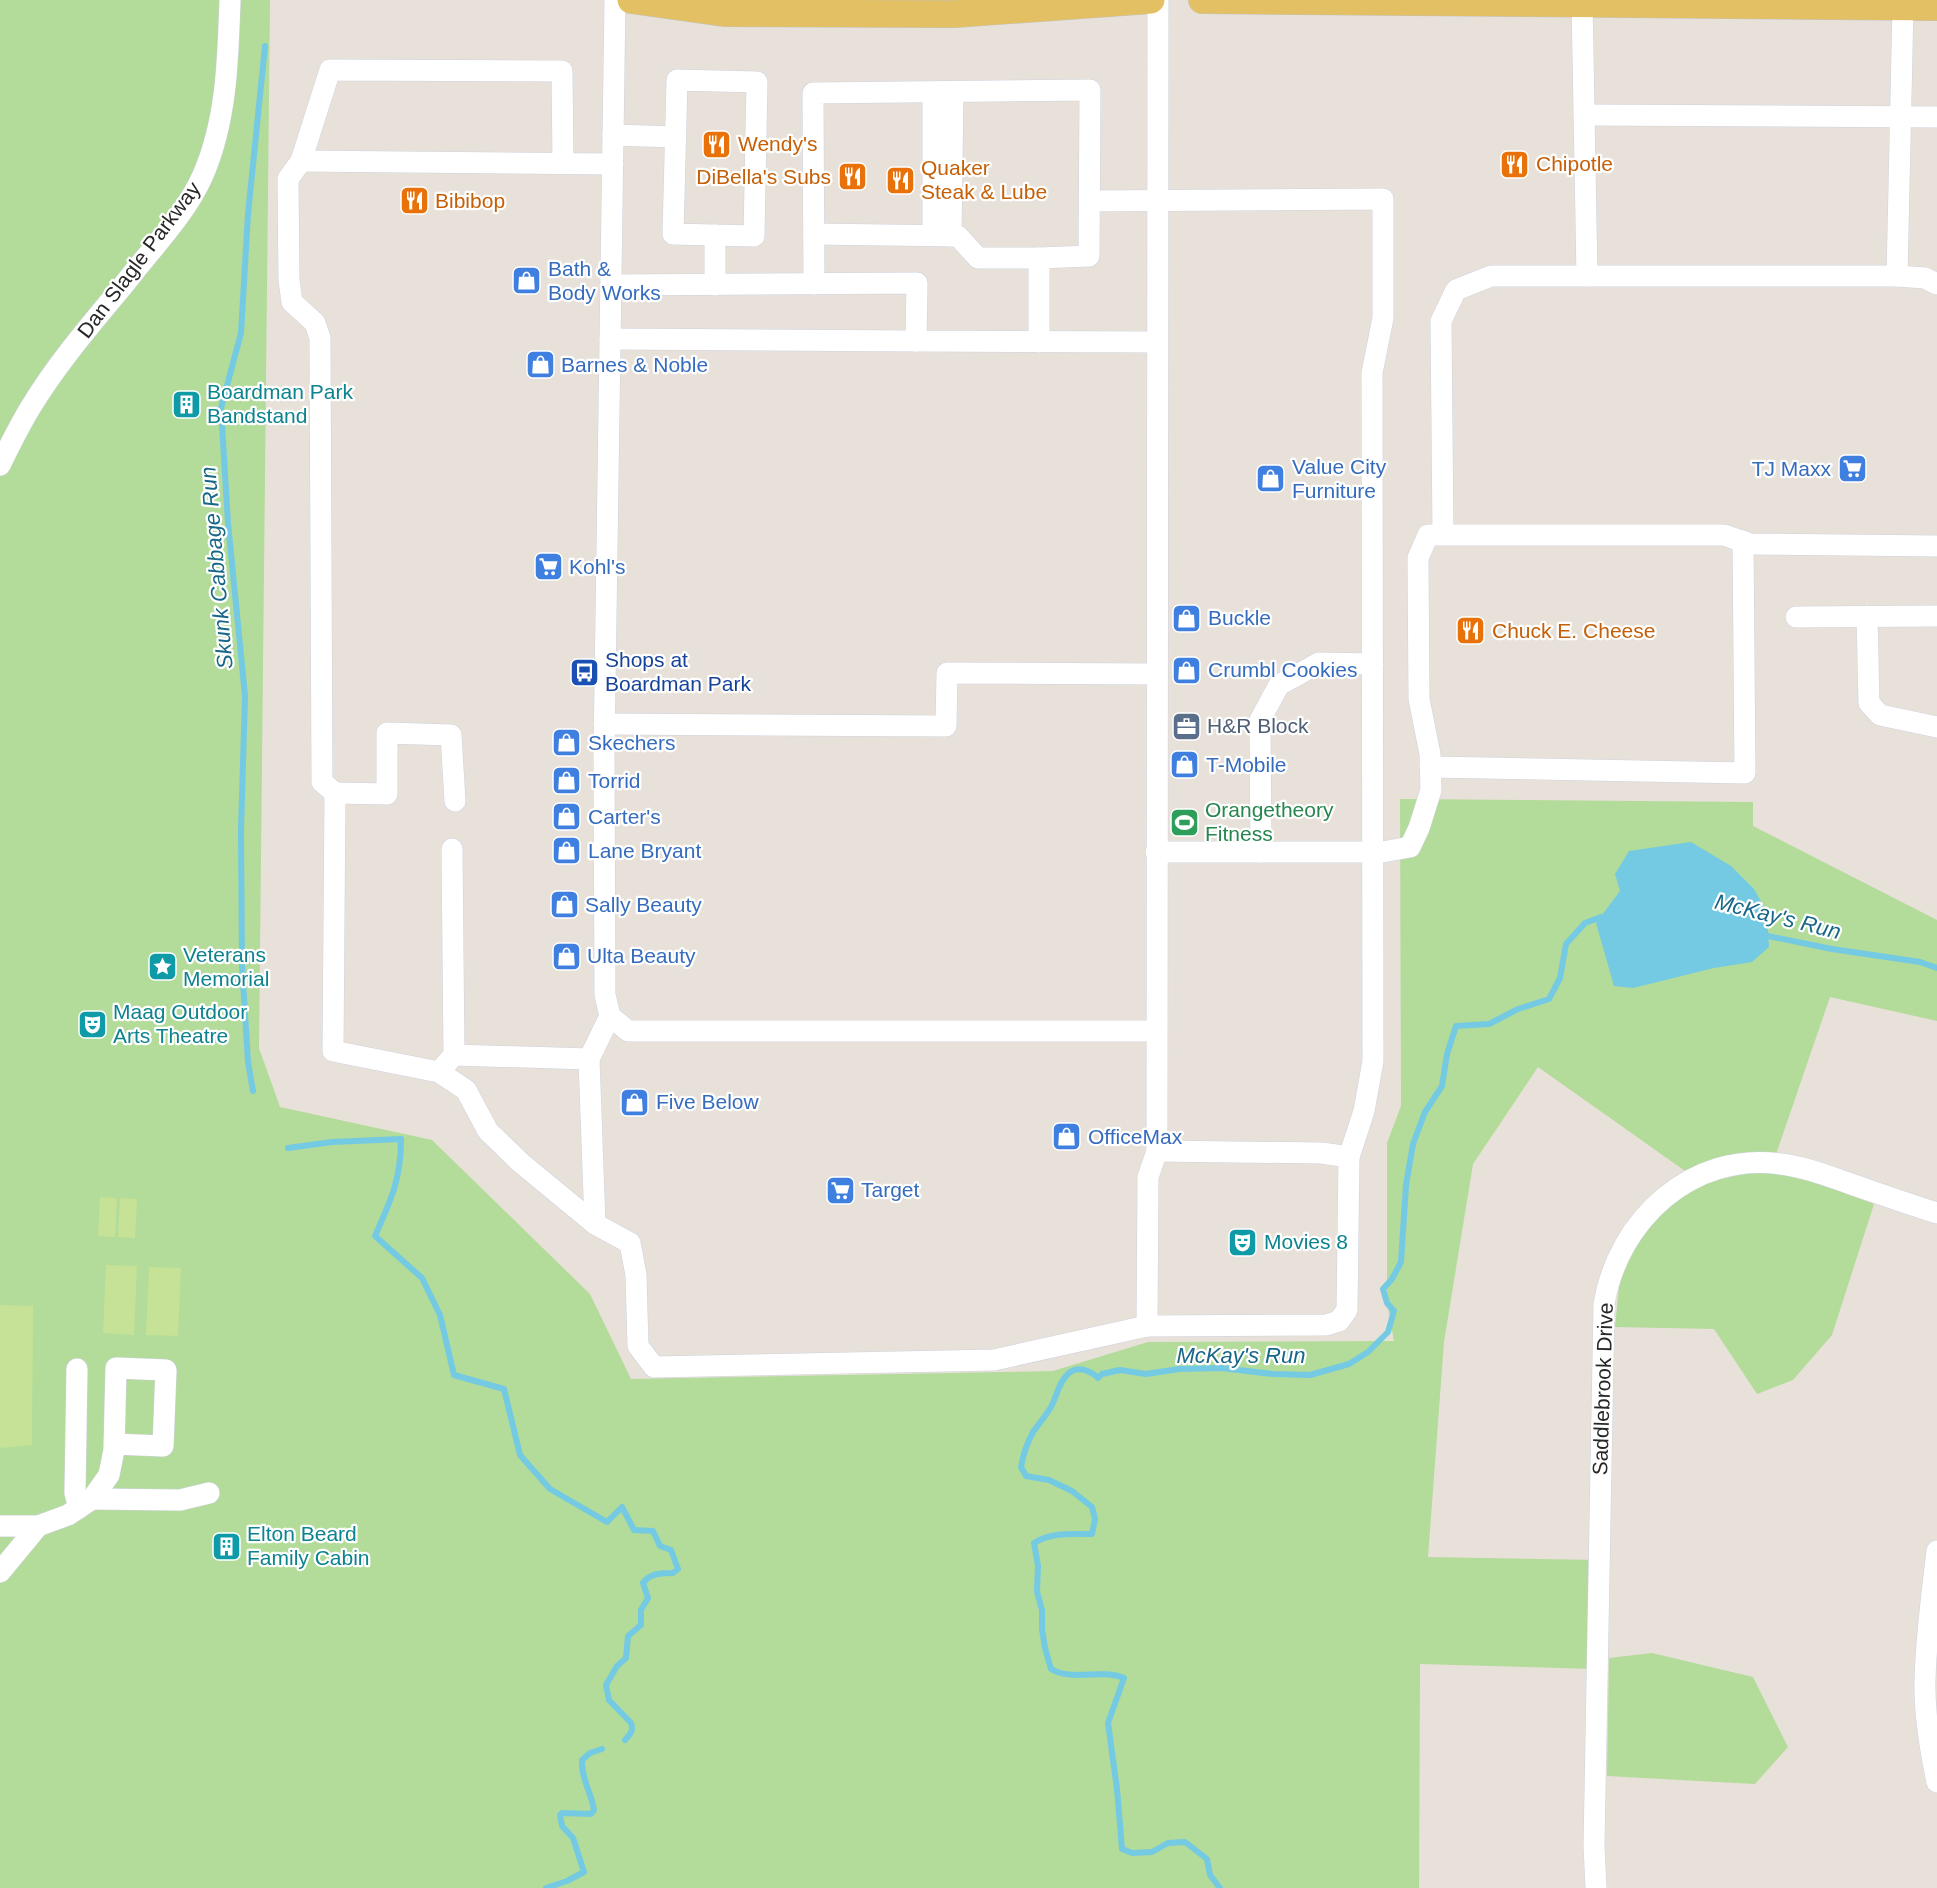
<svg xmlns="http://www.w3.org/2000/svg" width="1937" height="1888" viewBox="0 0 1937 1888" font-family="Helvetica,sans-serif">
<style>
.green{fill:#b3db99}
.pitch{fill:#c5e296}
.water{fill:#74cae3}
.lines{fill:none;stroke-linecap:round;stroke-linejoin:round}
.stream{stroke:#74cae3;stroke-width:6}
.minor-casing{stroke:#cfd2df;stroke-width:22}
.major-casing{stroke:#c3c3c3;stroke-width:28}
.minor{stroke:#fff;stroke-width:21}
.major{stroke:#e3c063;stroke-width:27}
.labels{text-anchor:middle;stroke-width:4.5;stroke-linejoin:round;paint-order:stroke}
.food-label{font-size:21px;fill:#c56008;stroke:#fff;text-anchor:start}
.street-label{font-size:21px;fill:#272727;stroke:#fff}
.shop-label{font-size:21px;fill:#366cbe;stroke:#fff;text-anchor:start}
.culture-label{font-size:21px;fill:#0d838f;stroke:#fff;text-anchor:start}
.transit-label{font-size:21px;fill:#164399;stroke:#fff;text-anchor:start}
.service-label{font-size:21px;fill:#4e5e75;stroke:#fff;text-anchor:start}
.leisure-label{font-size:21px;fill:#27864d;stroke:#fff;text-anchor:start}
.water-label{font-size:22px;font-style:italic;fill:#186789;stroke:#fff}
</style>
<rect width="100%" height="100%" fill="#e8e1d9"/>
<!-- green -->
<g class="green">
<polygon points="0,0 270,0 259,1048 280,1107 432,1140 590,1294 631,1379 1053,1371 1148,1342 1394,1341 1387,1303 1387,1143 1401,1106 1400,799 1753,802 1753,826 1937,920 1937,1021 1830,997 1773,1163 1695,1178 1538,1067 1473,1164 1444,1342 1428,1557 1599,1560 1597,1669 1420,1664 1419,1888 0,1888"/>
<polygon points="1752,1172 1799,1175 1874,1204 1832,1335 1793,1380 1757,1394 1714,1329 1615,1327 1620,1277 1639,1236 1674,1202 1709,1182"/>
<polygon points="1652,1653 1753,1677 1788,1747 1755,1784 1607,1776 1609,1658"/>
</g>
<!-- pitch -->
<g class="pitch">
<polygon points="100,1197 117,1198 115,1237 98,1236"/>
<polygon points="120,1198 137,1199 135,1238 118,1237"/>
<polygon points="106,1265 137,1266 134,1335 103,1333"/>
<polygon points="149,1267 181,1268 178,1336 146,1335"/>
<polygon points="0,1305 33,1306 32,1445 0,1448"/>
</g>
<!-- water -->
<polygon class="water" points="1691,842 1731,866 1754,889 1767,912 1769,947 1752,962 1714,968 1633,988 1614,986 1596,923 1620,891 1615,874 1629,851"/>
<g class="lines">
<!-- stream -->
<g class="stream">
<polyline points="1763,935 1832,949 1920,962 1937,968"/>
<polyline points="253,1091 248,1062 242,966 241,830 245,696 228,523 221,408 241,333 248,214 265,46"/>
<path d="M288,1148l44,-6 69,-3c0,40 -10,61 -26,97l47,42 18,37 14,60 50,14 16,66 30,34 57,33 15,-15 12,23 19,1 7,15 11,4 7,19 -5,4c-11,0 -23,0 -30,10l5,15 -7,12v15l-13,11 -2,22 -9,8 -11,19 3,15 22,23c3,8 -1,11 -6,17"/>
<path d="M546,1888l21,-7 17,-9 -11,-34 -11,-12 -2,-11 2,-2 29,1 3,-4c-3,-18 -13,-32 -12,-50l8,-7 12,-4"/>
<path d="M1220,1888l-10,-13 -3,-16 -22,-17 -17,1 -16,9 -20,1 -10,-4 -5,-60 -9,-66 16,-45c-23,-10 -51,4 -73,-9l-6,-21 -3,-19v-19l-5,-18 1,-26 -4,-23c18,-11 38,-9 58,-9l3,-15 -3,-12 -20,-16 -23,-11 -23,-4 -5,-9c2,-12 6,-24 12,-35 6,-9 14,-17 19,-27 5,-10 8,-25 17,-32 9,-8 22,-2 29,5l4,-4 18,-4 26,4 33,-5 42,-1 52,6 37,1 39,-11 19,-12 20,-20 6,-21 -7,-8 -4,-14 9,-10 9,-17 5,-77 7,-41 12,-32 17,-26 5,-32 9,-28 33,-2 29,-15 31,-10 11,-21 6,-34 19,-21 16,-6 7,2"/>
</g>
<defs>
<g id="minor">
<polyline points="615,0 604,754 605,995 610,1016 628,1031 1156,1031"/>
<polyline points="1158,0 1157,1151 1322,1153 1349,1157"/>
<polygon points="677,80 757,82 754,236 673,234"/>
<polyline points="933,92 933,235"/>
<polyline points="1584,115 1937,117"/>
<polyline points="613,135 675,137"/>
<polyline points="301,161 288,179 289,280 292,302 315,323 320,338 322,782 335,793"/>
<polyline points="563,163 562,71 330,70 301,161 613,164"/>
<polyline points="814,234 958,236 978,258 1039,258"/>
<polyline points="715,235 715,285"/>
<polyline points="951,236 953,92"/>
<polyline points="1587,276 1897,276 1925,278 1937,284"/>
<polyline points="1897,276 1903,7"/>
<polyline points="814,284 813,93 1090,90 1089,256 1039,258 1039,342"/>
<polyline points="611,285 917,283 916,341 1157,342"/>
<polyline points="610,339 916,341"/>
<path d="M0,465c10,-20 20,-41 32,-60 27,-44 61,-83 94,-123 26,-34 60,-68 77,-107 24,-55 25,-117 27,-175"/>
<polyline points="1443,534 1441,321 1456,290 1491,276 1587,276 1582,0"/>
<polyline points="1867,616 1869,703 1880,715 1937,727"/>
<polyline points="1796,617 1937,616"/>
<polyline points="604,724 946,726 947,673 1157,674"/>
<polyline points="1430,767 1745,773 1743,541"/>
<polyline points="455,801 451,735 387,733 387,794 335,793 333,1051 439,1072 454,1055 589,1059 610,1016"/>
<polyline points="452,849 454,1055"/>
<polyline points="1156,852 1382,852 1410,847 1419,828 1431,790 1430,754 1419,699 1418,558 1428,535 1724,535 1750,544 1937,546"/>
<polyline points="1261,852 1260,720 1279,685 1319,663 1373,664"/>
<polyline points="589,1059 595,1224"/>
<polyline points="439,1072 466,1090 488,1131 521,1163 595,1224 630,1243 636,1275 638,1346 654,1367 994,1360 1147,1326 1326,1325 1339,1321 1347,1310 1349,1157 1364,1111 1373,1061 1372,373 1383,318 1383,199 1090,201"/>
<polyline points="1147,1326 1148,1177 1157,1151"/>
<polyline points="77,1369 75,1493 79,1508"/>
<polyline points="92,1499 180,1500 209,1493"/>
<polyline points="0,1526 38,1526 68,1515 92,1499 109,1475 114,1450 116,1368 166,1370 163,1446 114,1444"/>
<path d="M1937,1551c-5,43 -11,86 -12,129 -1,35 5,69 12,102"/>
<polyline points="0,1572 38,1526"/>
<path d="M1596,1888l-2,-42 10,-542c14,-84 88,-153 177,-140 24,3 47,12 70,20 29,10 57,20 86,29"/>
</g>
<g id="major">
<polyline points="631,0 724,13 954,14 1151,0"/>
<polyline points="1202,0 1937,7"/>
</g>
</defs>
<!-- minor casing -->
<use href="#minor" class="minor-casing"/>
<!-- major casing -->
<use href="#major" class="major-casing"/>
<!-- minor -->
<use href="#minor" class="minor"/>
<!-- major -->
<use href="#major" class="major"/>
</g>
<!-- icons -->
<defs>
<symbol id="restaurant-square" viewBox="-11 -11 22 22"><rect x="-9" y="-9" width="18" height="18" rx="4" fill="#e8710a" stroke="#fff"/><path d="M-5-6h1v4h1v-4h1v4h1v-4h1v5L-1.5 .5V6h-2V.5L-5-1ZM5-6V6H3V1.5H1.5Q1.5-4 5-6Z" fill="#fff"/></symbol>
<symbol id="shop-square" viewBox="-11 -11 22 22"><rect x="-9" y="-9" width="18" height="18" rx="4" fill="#3f7fe0" stroke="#fff"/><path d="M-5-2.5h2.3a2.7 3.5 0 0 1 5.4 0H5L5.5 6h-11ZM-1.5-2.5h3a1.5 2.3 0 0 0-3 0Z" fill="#fff"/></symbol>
<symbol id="building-square" viewBox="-11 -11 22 22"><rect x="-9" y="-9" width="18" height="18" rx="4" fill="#0f9aa8" stroke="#fff"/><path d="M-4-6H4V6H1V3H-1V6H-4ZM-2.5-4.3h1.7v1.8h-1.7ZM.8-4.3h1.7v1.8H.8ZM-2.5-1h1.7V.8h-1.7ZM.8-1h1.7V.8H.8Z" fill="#fff"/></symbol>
<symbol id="supermarket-square" viewBox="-11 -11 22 22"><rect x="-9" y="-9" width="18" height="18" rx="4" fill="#3f7fe0" stroke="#fff"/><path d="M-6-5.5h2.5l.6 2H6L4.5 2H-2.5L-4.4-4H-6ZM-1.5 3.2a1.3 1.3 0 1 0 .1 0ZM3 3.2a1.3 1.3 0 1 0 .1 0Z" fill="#fff"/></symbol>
<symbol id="bus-square" viewBox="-11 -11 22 22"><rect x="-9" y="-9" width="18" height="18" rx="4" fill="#1a4fb4" stroke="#fff"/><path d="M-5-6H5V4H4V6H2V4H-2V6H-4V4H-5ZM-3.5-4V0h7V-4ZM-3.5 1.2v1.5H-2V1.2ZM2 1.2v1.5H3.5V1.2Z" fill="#fff"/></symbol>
<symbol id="office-square" viewBox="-11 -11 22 22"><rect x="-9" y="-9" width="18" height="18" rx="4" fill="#5c6f8a" stroke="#fff"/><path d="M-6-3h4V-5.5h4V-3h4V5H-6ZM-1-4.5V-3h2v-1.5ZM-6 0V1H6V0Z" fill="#fff"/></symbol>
<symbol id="stadium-square" viewBox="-11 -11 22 22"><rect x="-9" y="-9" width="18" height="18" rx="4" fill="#2e9e5b" stroke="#fff"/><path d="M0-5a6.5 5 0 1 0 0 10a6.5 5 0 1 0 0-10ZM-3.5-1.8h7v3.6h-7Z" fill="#fff"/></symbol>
<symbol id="sight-square" viewBox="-11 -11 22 22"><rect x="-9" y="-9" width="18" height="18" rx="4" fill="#0f9aa8" stroke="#fff"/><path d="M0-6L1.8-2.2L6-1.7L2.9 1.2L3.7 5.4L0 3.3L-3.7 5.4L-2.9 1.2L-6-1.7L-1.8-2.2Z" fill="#fff"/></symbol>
<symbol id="theatre-square" viewBox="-11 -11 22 22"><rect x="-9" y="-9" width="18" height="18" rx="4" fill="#0f9aa8" stroke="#fff"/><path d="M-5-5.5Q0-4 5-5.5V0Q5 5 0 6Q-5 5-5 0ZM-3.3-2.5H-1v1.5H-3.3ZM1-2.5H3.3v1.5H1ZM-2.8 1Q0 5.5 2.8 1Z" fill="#fff"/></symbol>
</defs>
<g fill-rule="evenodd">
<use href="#restaurant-square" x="700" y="128" width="33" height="33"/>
<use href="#restaurant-square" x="1498" y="148" width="33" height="33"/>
<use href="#restaurant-square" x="836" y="160" width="33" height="33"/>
<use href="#restaurant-square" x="884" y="164" width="33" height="33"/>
<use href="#restaurant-square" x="398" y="184" width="33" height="33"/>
<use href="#shop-square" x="510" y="264" width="33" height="33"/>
<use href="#shop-square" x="524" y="348" width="33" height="33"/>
<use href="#building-square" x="170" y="388" width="33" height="33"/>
<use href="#supermarket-square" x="1836" y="452" width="33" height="33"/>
<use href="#shop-square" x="1254" y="462" width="33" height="33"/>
<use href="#supermarket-square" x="532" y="550" width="33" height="33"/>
<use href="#shop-square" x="1170" y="602" width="33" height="33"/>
<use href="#restaurant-square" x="1454" y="614" width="33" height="33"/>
<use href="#shop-square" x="1170" y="654" width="33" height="33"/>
<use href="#bus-square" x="568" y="656" width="33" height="33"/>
<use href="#office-square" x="1170" y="710" width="33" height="33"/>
<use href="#shop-square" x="550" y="726" width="33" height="33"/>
<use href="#shop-square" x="1168" y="748" width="33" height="33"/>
<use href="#shop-square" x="550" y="764" width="33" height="33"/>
<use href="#shop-square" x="550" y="800" width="33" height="33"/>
<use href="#stadium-square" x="1168" y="806" width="33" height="33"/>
<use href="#shop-square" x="550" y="834" width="33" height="33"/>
<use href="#shop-square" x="548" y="888" width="33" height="33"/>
<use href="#shop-square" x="550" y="940" width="33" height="33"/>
<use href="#sight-square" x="146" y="950" width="33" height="33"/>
<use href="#theatre-square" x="76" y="1008" width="33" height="33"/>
<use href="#shop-square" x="618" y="1086" width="33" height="33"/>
<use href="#shop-square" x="1050" y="1120" width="33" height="33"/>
<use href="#supermarket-square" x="824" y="1174" width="33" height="33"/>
<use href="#theatre-square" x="1226" y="1226" width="33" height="33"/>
<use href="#building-square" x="210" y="1530" width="33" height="33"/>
</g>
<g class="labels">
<!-- food labels -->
<g class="food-label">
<text x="738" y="151">Wendy's</text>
<text x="1536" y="171">Chipotle</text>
<text x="921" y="175">Quaker<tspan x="921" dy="24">Steak &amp; Lube</tspan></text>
<text x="831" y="184" text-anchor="end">DiBella's Subs</text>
<text x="435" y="208">Bibibop</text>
<text x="1492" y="638">Chuck E. Cheese</text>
</g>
<!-- street labels -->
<g class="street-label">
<text transform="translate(139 260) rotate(-53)" y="7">Dan Slagle Parkway</text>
<text transform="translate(1603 1389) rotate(-88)" y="7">Saddlebrook Drive</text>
</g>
<!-- shop labels -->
<g class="shop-label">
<text x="548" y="276">Bath &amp;<tspan x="548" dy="24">Body Works</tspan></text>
<text x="561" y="372">Barnes &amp; Noble</text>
<text x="1292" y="474">Value City<tspan x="1292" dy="24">Furniture</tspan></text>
<text x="1831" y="476" text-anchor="end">TJ Maxx</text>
<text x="569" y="574">Kohl's</text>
<text x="1208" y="625">Buckle</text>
<text x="1208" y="677">Crumbl Cookies</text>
<text x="588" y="750">Skechers</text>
<text x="1206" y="772">T-Mobile</text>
<text x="588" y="788">Torrid</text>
<text x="588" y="824">Carter's</text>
<text x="588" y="858">Lane Bryant</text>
<text x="585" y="912">Sally Beauty</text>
<text x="587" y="963">Ulta Beauty</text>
<text x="656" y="1109">Five Below</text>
<text x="1088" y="1144">OfficeMax</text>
<text x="861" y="1197">Target</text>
</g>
<!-- culture labels -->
<g class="culture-label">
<text x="207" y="399">Boardman Park<tspan x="207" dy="24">Bandstand</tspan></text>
<text x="183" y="962">Veterans<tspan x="183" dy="24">Memorial</tspan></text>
<text x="113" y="1019">Maag Outdoor<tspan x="113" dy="24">Arts Theatre</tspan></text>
<text x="1264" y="1249">Movies 8</text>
<text x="247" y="1541">Elton Beard<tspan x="247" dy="24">Family Cabin</tspan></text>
</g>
<!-- transit labels -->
<g class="transit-label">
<text x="605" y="667">Shops at<tspan x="605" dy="24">Boardman Park</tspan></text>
</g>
<!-- service labels -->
<g class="service-label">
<text x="1207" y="733">H&amp;R Block</text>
</g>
<!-- leisure labels -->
<g class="leisure-label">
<text x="1205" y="817">Orangetheory<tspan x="1205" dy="24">Fitness</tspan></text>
</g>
<!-- water labels -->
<g class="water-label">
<text transform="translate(216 568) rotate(-95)" y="8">Skunk Cabbage Run</text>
<text transform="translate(1778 916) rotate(14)" y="8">McKay's Run</text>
<text x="1241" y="1363">McKay's Run</text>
</g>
</g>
</svg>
